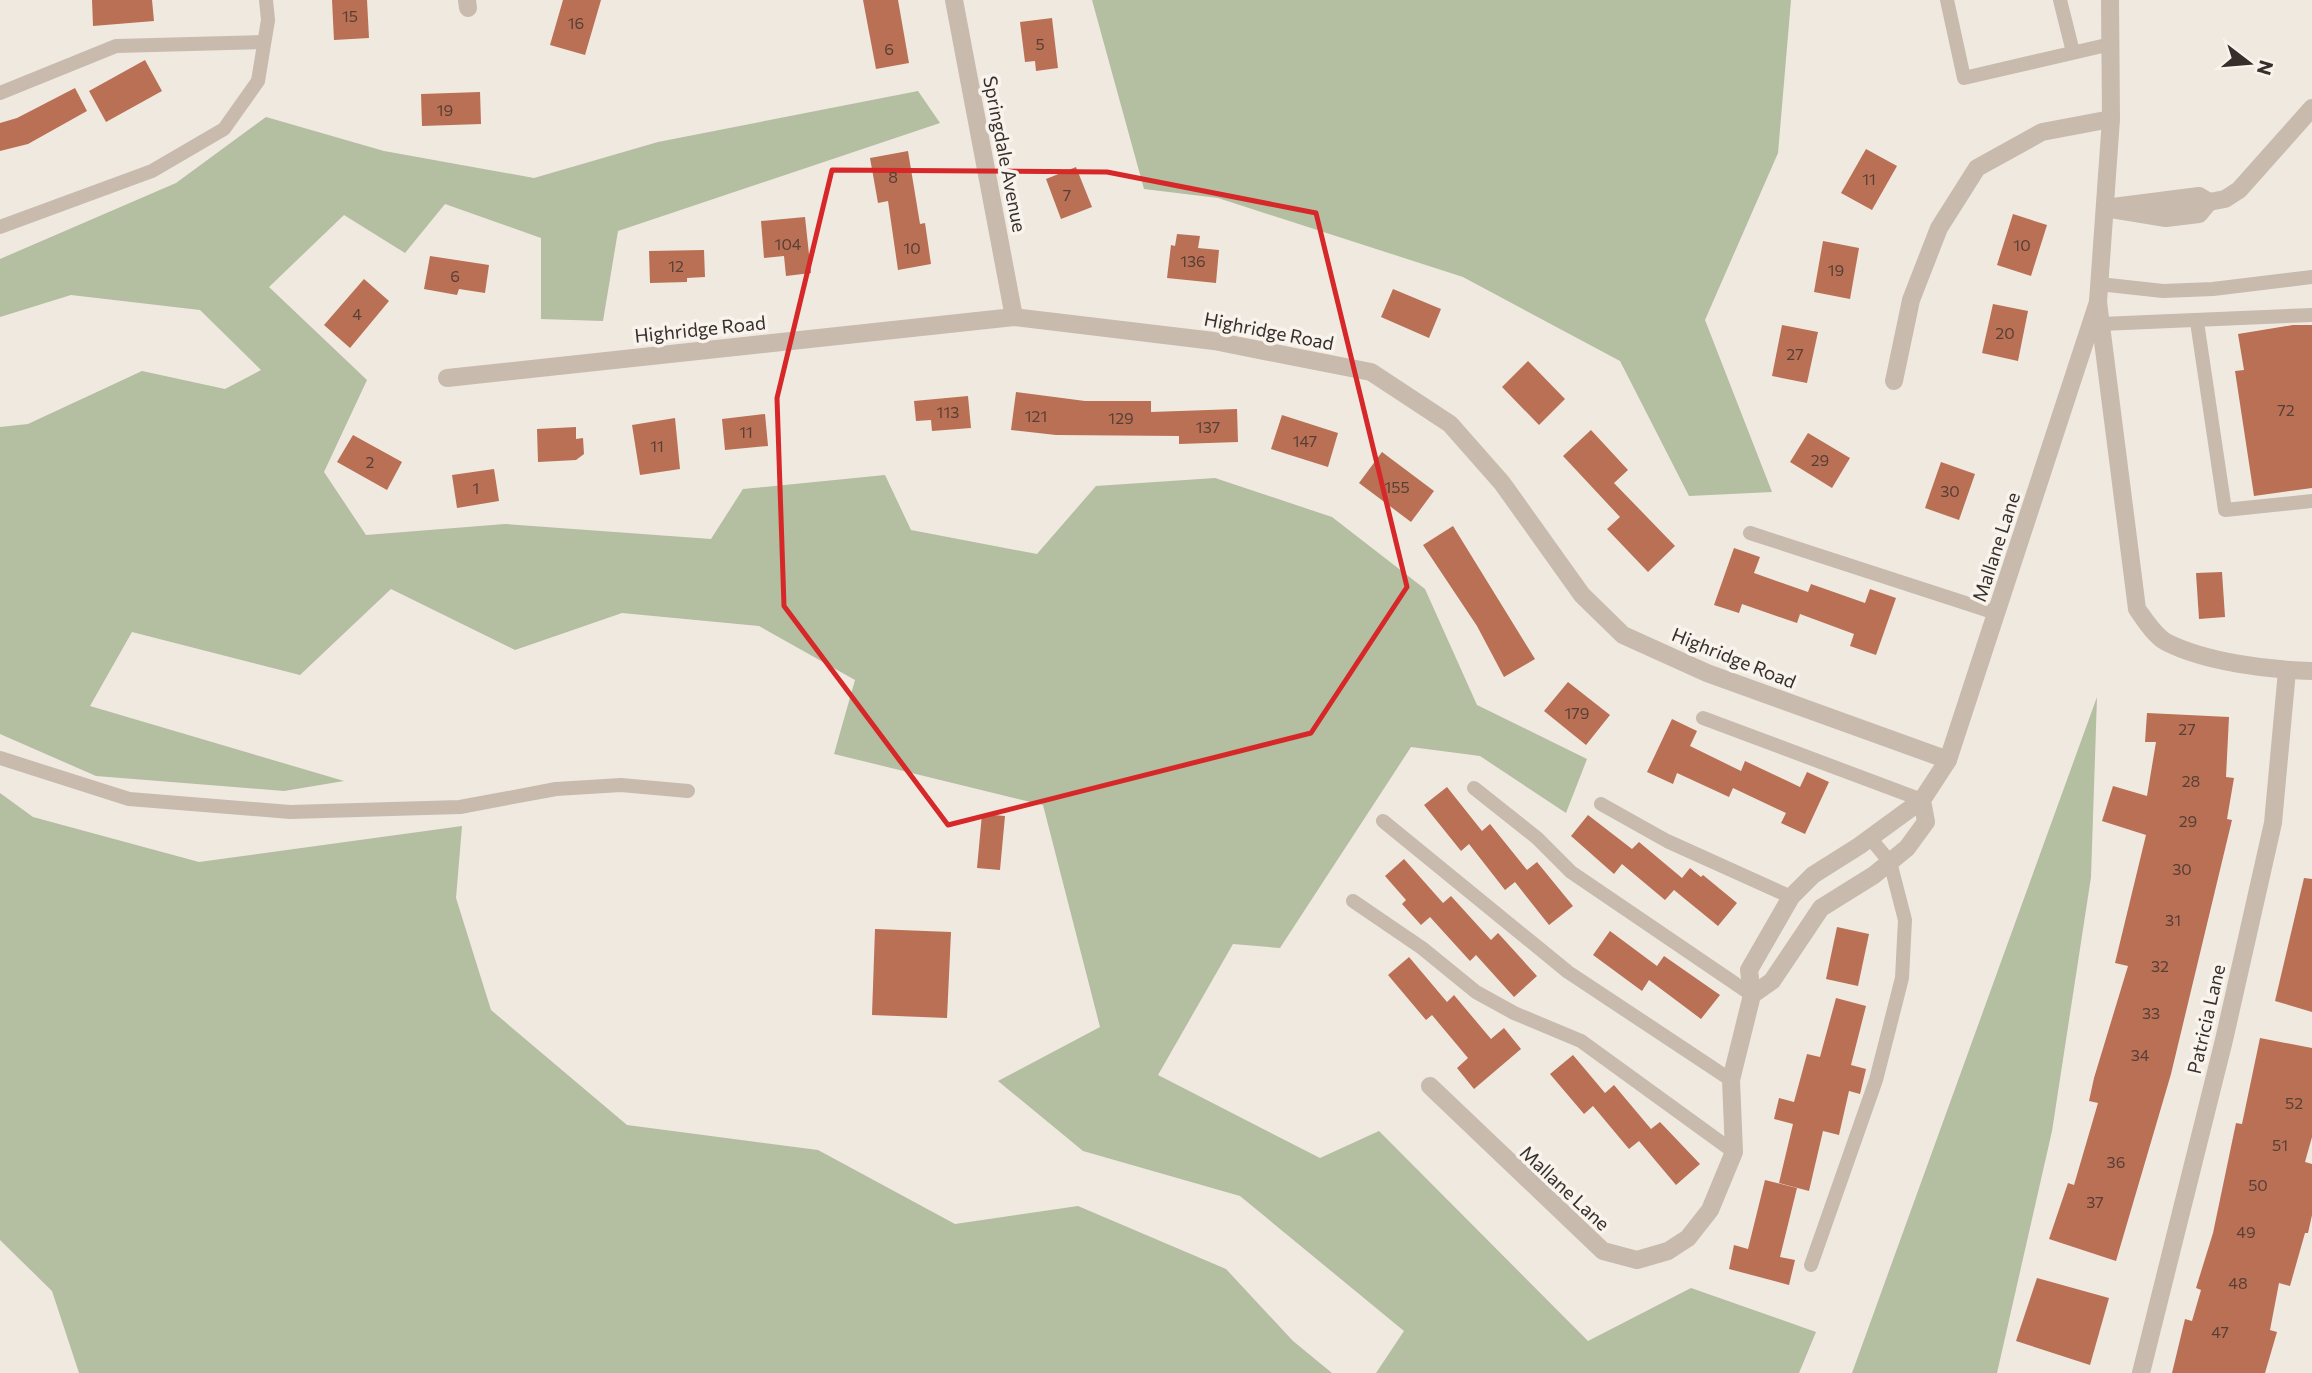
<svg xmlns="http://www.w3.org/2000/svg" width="2312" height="1373" viewBox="0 0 2312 1373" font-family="Commissioner,sans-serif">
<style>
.green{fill:#b4bea1}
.building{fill:#b97055}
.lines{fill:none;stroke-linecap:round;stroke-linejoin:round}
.service{stroke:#c8baad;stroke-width:14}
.minor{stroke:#c8baad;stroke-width:18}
.marked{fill:none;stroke:#d62828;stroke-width:5;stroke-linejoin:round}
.labels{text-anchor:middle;stroke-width:7;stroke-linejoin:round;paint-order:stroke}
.number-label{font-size:16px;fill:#583f36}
.street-label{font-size:19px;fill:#372f2b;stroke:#f8f3ec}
</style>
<rect width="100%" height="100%" fill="#f0e9e0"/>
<!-- green -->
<g class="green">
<polygon points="1092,0 1791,0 1778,153 1705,320 1772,492 1689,496 1620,361 1463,277 1218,198 1144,189"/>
<polygon points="918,91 940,123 618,231 603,321 541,319 541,238 445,204 405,253 344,215 269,287 367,380 324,472 366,535 505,524 711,539 743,489 885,475 911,530 1037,554 1096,486 1215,478 1332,517 1425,589 1477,705 1587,759 1566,813 1480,756 1411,747 1280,948 1233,944 1158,1075 1320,1158 1379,1131 1588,1341 1691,1288 1816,1332 1799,1373 1376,1373 1404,1331 1240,1196 1083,1151 998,1081 1100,1027 1043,805 834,754 855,680 759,626 622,613 515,650 391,589 300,675 132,632 90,706 344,781 284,791 96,776 0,734 0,427 28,424 142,371 225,389 261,370 200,310 71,295 0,317 0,259 176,183 266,117 384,151 534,178 658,142"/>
<polygon points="2097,697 2091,877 2052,1131 1997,1373 1852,1373"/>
<polygon points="0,793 33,817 199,862 462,826 456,898 491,1010 627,1125 818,1150 955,1224 1078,1206 1226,1269 1293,1341 1332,1373 79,1373 52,1291 0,1240"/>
</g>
<!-- building -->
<g class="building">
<polygon points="92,0 152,0 154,21 93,26"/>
<polygon points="332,0 367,0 369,38 334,40"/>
<polygon points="563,0 601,0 585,55 550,45"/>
<polygon points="863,0 898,0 909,63 876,69"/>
<polygon points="1052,18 1058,68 1036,71 1035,61 1025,62 1020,22"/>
<polygon points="145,60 162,91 106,122 89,91"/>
<polygon points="75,88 87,111 28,144 0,151 0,123 17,118"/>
<polygon points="480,92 481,124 422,126 421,94"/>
<polygon points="1866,149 1897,166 1872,210 1841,193"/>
<polygon points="908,151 920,224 925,223 931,264 898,270 888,201 878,203 870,158"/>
<polygon points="1076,167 1092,207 1061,219 1046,179"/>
<polygon points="2013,214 2047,225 2031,276 1997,265"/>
<polygon points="805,217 811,273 786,276 784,256 764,258 761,221"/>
<polygon points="1177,234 1200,236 1198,248 1219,250 1216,283 1167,278 1171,245 1175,246"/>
<polygon points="1823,241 1859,248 1850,299 1814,292"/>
<polygon points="704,250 705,277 687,278 687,282 650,283 649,251"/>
<polygon points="430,256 489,265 485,293 459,289 457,295 424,289"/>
<polygon points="364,279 389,301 350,348 324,325"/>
<polygon points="1393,289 1441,309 1429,338 1381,317"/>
<polygon points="1993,304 2028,311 2018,361 1982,353"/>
<polygon points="1782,325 1818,332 1807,383 1772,376"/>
<polygon points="2293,325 2312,325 2312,488 2254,496 2235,371 2244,370 2238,334"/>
<polygon points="1528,361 1565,399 1539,425 1502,387"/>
<polygon points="1016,392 1085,401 1151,401 1151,412 1237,409 1238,442 1179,444 1179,436 1056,435 1011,430"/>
<polygon points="968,396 971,428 932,431 931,420 916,421 914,401"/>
<polygon points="765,414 768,446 725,450 722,419"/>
<polygon points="1282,415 1338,433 1328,467 1271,449"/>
<polygon points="675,418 680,469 640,475 632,425"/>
<polygon points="576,427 576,439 583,438 584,454 576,460 538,462 537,429"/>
<polygon points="1591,430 1628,470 1614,483 1675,546 1648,572 1607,529 1620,517 1563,456"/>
<polygon points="1808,433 1850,458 1832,488 1790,462"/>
<polygon points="353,435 402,462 387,490 337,462"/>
<polygon points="1382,452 1434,491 1411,522 1359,483"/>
<polygon points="1941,462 1975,474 1959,520 1925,508"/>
<polygon points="494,469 499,501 457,508 452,475"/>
<polygon points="1453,526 1535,659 1504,677 1477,626 1423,545"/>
<polygon points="1734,548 1760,557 1754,573 1808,592 1811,584 1865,603 1870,589 1896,598 1876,655 1850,646 1854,634 1800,614 1797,623 1742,604 1739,613 1714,605"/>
<polygon points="2222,572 2225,617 2199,619 2196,573"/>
<polygon points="1568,682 1610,715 1586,745 1544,711"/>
<polygon points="2147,713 2229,717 2226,777 2234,778 2227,819 2232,820 2171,1074 2116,1261 2049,1239 2068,1183 2074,1185 2098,1103 2089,1101 2094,1078 2128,966 2115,963 2146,835 2102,821 2113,786 2147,796 2156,742 2145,742"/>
<polygon points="1672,719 1697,731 1690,746 1741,771 1745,761 1800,787 1807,772 1829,782 1805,834 1781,823 1786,813 1733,788 1729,797 1677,773 1673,784 1647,772"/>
<polygon points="1447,787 1482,831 1490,824 1527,870 1537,862 1573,906 1549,925 1515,882 1505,890 1469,844 1461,851 1424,805"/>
<polygon points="982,814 1005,816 1000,870 977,868"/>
<polygon points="1588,815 1632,849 1639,842 1682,878 1690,868 1701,877 1703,875 1737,903 1718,926 1674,890 1665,900 1622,864 1614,874 1571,836"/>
<polygon points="1404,859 1443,903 1451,896 1491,940 1498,933 1537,976 1514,997 1476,955 1470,961 1430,917 1421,925 1402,904 1406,900 1385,876"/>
<polygon points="2304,878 2312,879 2312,1012 2275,1001"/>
<polygon points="1837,927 1869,934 1858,986 1826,979"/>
<polygon points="875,929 951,932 947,1018 872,1015"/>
<polygon points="1610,931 1657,966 1664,956 1720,995 1701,1019 1649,980 1642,991 1593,955"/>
<polygon points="1409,957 1447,1002 1454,995 1491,1039 1504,1028 1521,1049 1474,1089 1457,1068 1468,1058 1432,1015 1426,1020 1388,975"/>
<polygon points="1836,998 1866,1006 1851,1065 1866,1069 1860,1094 1849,1091 1839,1135 1823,1131 1809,1191 1779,1183 1793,1124 1774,1119 1779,1098 1794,1102 1807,1054 1820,1057"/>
<polygon points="2260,1038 2312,1048 2312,1137 2305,1162 2312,1164 2312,1215 2308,1233 2305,1233 2290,1286 2279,1283 2270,1330 2277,1332 2265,1373 2172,1373 2185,1319 2192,1321 2201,1290 2196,1288 2213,1233 2236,1123 2242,1124"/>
<polygon points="1573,1055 1605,1093 1614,1085 1651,1129 1660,1122 1700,1164 1676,1185 1639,1141 1629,1149 1593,1106 1584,1114 1550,1074"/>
<polygon points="1765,1180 1797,1188 1780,1257 1795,1260 1789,1285 1729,1269 1734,1245 1748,1249"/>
<polygon points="2037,1278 2109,1298 2090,1365 2016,1341"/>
</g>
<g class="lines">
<!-- service -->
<g class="service">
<polyline points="1947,0 1964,78 2111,44"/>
<polyline points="2060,0 2073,52"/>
<polyline points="0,93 116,46 262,42"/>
<polyline points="0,227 152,171 224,129 258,81 268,20 266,0"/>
<polyline points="2099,284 2163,291 2213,289 2312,277"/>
<polyline points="2197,322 2225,510 2312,501"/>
<polyline points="2101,324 2312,315"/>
<polyline points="1750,533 1996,613"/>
<polyline points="1703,718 1922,800"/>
<polyline points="0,758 129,799 290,812 460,807 556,789 621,785 688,791"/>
<polyline points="1474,788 1537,838 1571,872 1752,995"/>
<polyline points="1601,804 1667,841 1791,897"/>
<polyline points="1383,821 1568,972 1731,1080"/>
<polyline points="1353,901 1422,948 1476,992 1514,1013 1581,1041 1734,1152"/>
<polyline points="1811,1265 1876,1080 1902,978 1905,920 1890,862 1870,838"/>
</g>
<!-- minor -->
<g class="minor">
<polyline points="467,0 468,8"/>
<polyline points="954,0 1014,317"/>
<path d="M2110,0l1,119 -13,183 39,307c8,11 17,26 29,33 39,20 103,28 146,29"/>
<polygon points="2199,196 2209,202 2199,214 2166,218 2105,208"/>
<polyline points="2209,202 2225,199 2239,190 2312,108"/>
<polyline points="447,378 1014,317 1214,341 1371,372 1450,424 1502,483 1582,595 1623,635 1707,673 1948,760"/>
<polyline points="1894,381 1911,300 1939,228 1977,168 2042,132 2111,119"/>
<polyline points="1922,800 1926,822 1907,848 1874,875 1821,908 1772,981 1752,995 1749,970 1791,897 1813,875 1859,846 1922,800 1948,760 2098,302"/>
<polyline points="1430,1086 1603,1251 1637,1260 1668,1251 1688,1238 1710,1210 1734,1152 1731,1080 1752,995"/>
<polyline points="2141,1373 2224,1040 2273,823 2287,671"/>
</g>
</g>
<!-- marked area -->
<path class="marked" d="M832,170l275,2 209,41 91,374 -96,146 -363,92 -164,-219 -7,-208z"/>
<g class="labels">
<!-- number labels -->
<g class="number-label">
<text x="350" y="22">15</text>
<text x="576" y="29">16</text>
<text x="1040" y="50">5</text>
<text x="889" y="55">6</text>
<text x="445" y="116">19</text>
<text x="893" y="183">8</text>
<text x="1869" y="185">11</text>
<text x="1067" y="201">7</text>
<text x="788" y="250">104</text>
<text x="2022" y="251">10</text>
<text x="912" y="254">10</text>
<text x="1193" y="267">136</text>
<text x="676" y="272">12</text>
<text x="1836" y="276">19</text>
<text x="455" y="282">6</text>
<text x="357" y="320">4</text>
<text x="2005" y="339">20</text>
<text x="1795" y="360">27</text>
<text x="2286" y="416">72</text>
<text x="948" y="418">113</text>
<text x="1036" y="422">121</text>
<text x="1121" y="424">129</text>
<text x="1208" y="433">137</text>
<text x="746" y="438">11</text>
<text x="1305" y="447">147</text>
<text x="657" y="452">11</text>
<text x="1820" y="466">29</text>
<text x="370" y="468">2</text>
<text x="1397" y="493">155</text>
<text x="476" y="494">1</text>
<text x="1950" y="497">30</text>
<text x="1577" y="719">179</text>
<text x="2187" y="735">27</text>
<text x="2191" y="787">28</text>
<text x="2188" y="827">29</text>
<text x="2182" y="875">30</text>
<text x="2173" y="926">31</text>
<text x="2160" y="972">32</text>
<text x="2151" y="1019">33</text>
<text x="2140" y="1061">34</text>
<text x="2294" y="1109">52</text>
<text x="2280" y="1151">51</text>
<text x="2116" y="1168">36</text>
<text x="2258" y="1191">50</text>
<text x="2095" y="1208">37</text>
<text x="2246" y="1238">49</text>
<text x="2238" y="1289">48</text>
<text x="2220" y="1338">47</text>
</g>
<!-- street labels -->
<g class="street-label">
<text transform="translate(1005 154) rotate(79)" y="7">Springdale Avenue</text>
<text transform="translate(700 329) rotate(-6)" y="7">Highridge Road</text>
<text transform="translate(1269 331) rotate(11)" y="7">Highridge Road</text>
<text transform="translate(1996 547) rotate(-72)" y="7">Mallane Lane</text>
<text transform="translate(1734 658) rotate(22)" y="7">Highridge Road</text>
<text transform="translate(2206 1019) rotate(-77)" y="7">Patricia Lane</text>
<text transform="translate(1565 1188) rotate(43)" y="7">Mallane Lane</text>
</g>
</g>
<!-- north arrow -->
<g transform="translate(2249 63) rotate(106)" stroke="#f8f3ec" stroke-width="5" paint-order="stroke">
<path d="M0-5L12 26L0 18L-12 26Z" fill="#372f2b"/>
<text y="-10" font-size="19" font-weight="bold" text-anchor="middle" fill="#372f2b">N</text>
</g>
</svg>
